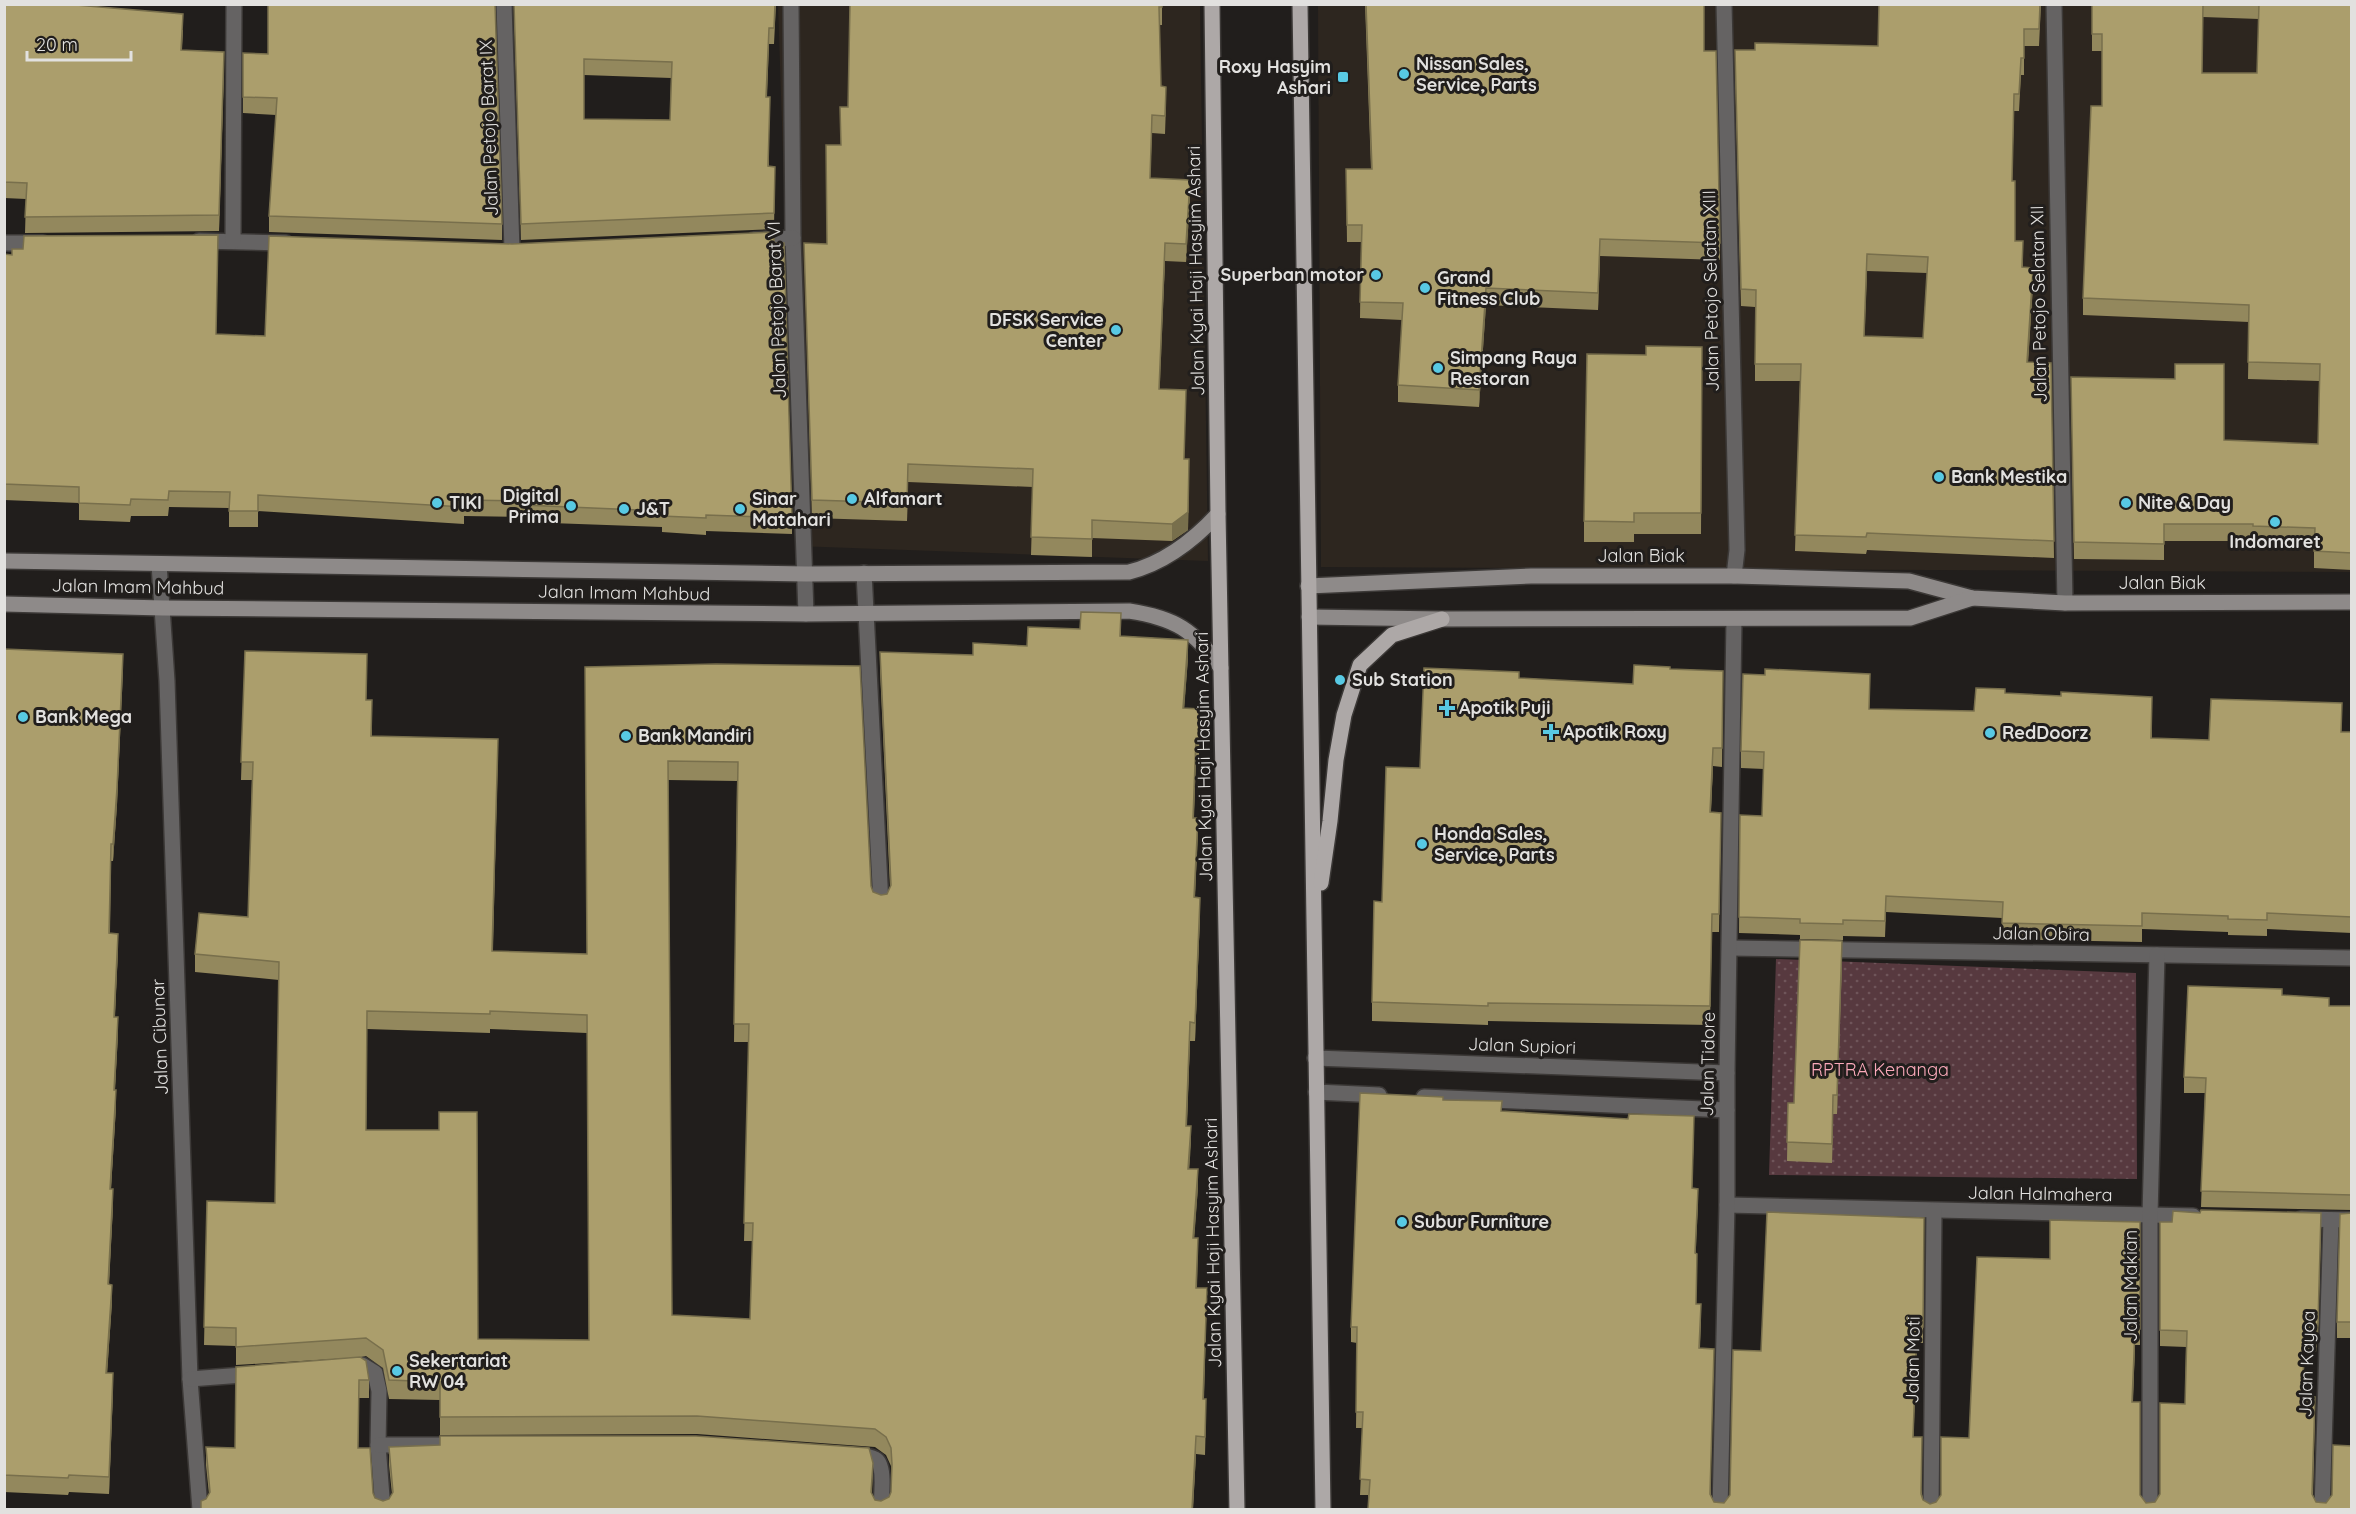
<svg xmlns="http://www.w3.org/2000/svg" width="2356" height="1514" viewBox="0 0 2356 1514" font-family="Quicksand,sans-serif">
<style>
.built{fill:#2d261f}
.park{fill:url(#park-dots)}
.lines{fill:none;stroke-linecap:round;stroke-linejoin:round}
.street-casing{stroke:#3c3937;stroke-width:18}
.secondary-casing{stroke:#3c3937;stroke-width:18}
.primary-casing{stroke:#3c3937;stroke-width:18}
.street{stroke:#656363;stroke-width:15}
.secondary{stroke:#8e8a89;stroke-width:15}
.primary{stroke:#ada8a7;stroke-width:15}
.wall{fill:#93885d;fill-rule:evenodd}
.shaded-wall{fill:#786f4c}
.building{fill:#ab9e6c;stroke:#786f4c;stroke-width:1.5;fill-rule:evenodd}
.poi-dot{fill:#58c9e3;stroke:#211e1c;stroke-width:2}
.labels{text-anchor:middle;stroke-width:6;stroke-linejoin:round;paint-order:stroke}
.poi-label{font-size:18px;font-weight:bold;fill:#e2e1df;stroke:#211e1c;text-anchor:start}
.street-label{font-size:18px;fill:#e2e1df;stroke:#211e1c}
.park-label{font-size:18px;fill:#fba9ba;stroke:#211e1c}
</style>
<defs>
<pattern id="park-dots" width="8" height="8" patternUnits="userSpaceOnUse" patternTransform="scale(1.5)"><rect width="8" height="8" fill="#57393f"/><path d="M2 2h.1M6 6h.1" fill="none" stroke="#6f555a" stroke-width="1.8" stroke-linecap="round"/></pattern>
</defs>
<rect width="100%" height="100%" fill="#211e1c"/>
<!-- built -->
<g class="built">
<polygon points="778,5 1200,5 1208,561 796,546"/>
<polygon points="1318,5 2351,5 2351,572 1321,567"/>
</g>
<!-- park -->
<polygon class="park" points="1776,959 2136,973 2137,1179 1769,1175"/>
<g class="lines">
<defs>
<g id="street">
<polyline points="504,4 512,250"/>
<polyline points="791,4 793,238 806,614"/>
<polyline points="1724,4 1737,550 1734,576"/>
<polyline points="2054,4 2065,603"/>
<polyline points="754,240 793,238"/>
<polyline points="199,241 286,243"/>
<polyline points="233,241 234,4"/>
<polyline points="4,243 43,243"/>
<polyline points="159,564 167,681 190,1379 200,1510"/>
<polyline points="864,573 881,904"/>
<polyline points="1730,948 2352,958"/>
<polyline points="1315,1058 1727,1073"/>
<polyline points="1316,1092 1379,1095"/>
<polyline points="1424,1097 1727,1110"/>
<polyline points="1727,1205 2193,1216"/>
<polyline points="2301,1219 2352,1220"/>
<polyline points="349,1366 362,1365 375,1373 379,1391 378,1445 383,1510"/>
<polyline points="190,1379 256,1374"/>
<polyline points="378,1445 459,1445"/>
<path d="M852,1456c7,0 17,-1 23,3 11,5 6,39 6,51"/>
<polyline points="1720,1510 1727,1205 1727,1073 1734,619"/>
<polyline points="1931,1510 1934,1211"/>
<polyline points="2150,1510 2150,1215 2157,955"/>
<polyline points="2322,1510 2331,1220"/>
</g>
<g id="secondary">
<path d="M4,561l802,13 323,-2c36,-9 64,-31 89,-58"/>
<polyline points="1308,586 1531,576 1734,576 1909,581 1972,598 2065,603 2352,602"/>
<path d="M4,604l159,4 643,6 323,-3c46,7 65,19 92,57"/>
<polyline points="1309,617 1442,619 1910,618 1972,598"/>
</g>
<g id="primary">
<polyline points="1212,4 1218,514 1237,1510"/>
<polyline points="1300,4 1323,1510"/>
<polyline points="1321,883 1330,821 1336,760 1344,715 1360,665 1392,635 1442,619"/>
</g>
</defs>
<!-- street casing -->
<use href="#street" class="street-casing"/>
<!-- secondary casing -->
<use href="#secondary" class="secondary-casing"/>
<!-- primary casing -->
<use href="#primary" class="primary-casing"/>
<!-- street -->
<use href="#street" class="street"/>
<!-- secondary -->
<use href="#secondary" class="secondary"/>
<!-- primary -->
<use href="#primary" class="primary"/>
</g>
<!-- wall -->
<g class="wall">
<polygon points="4,4 183,30 182,50 224,68 219,231 25,233 26,199 4,198"/>
<path d="M514,4h262l-2,40h-5l-2,53 2,69 6,1 -1,62 -253,11zM584,75l87,3 -1,42 -86,-1z"/>
<polygon points="1162,4 1162,25 1159,25 1161,86 1166,105 1165,134 1152,133 1150,179 1190,198 1186,262 1165,261 1159,389 1184,459 1189,477 1188,530 1172,541 1092,538 1092,557 1031,555 1033,487 908,482 907,521 812,518 804,243 827,244 841,145 848,107"/>
<polygon points="1365,4 1704,4 1704,51 1720,243 1720,260 1600,256 1598,310 1486,305 1479,407 1398,402 1398,385 1402,320 1360,318 1361,242 1347,242 1346,169 1371,169"/>
<path d="M2041,4l-2,42h-15v29h-3l-2,36h-5l-2,70 3,60 8,17v9l10,18 -5,77 23,1 3,195 -187,-8 -1,4 -71,-3 5,-170h-45v-74l-14,-1 -6,-239 143,-21zM1867,271l60,2 -4,65 -59,-2z"/>
<path d="M2092,4h260v566l-38,-2v-24l-61,-1v-2h-89v19l-90,-1 -3,-182 153,63 94,4 1,-63 -71,-2 1,-57 -166,-7v-17l19,-192v-55h-10zM2203,17l56,2 -2,54h-55z"/>
<polygon points="243,53 268,54 502,224 502,240 269,232 269,216 276,115 243,113"/>
<polygon points="774,243 792,518 792,534 706,531 706,535 662,532 662,527 523,522 523,517 464,516 464,524 258,511 258,527 229,527 229,508 169,507 168,516 131,516 130,522 79,520 79,503 4,500 4,254 216,334 265,336 512,244"/>
<polygon points="1702,347 1701,534 1634,534 1634,542 1584,542 1584,521 1646,355"/>
<path d="M1081,612l40,1v23l67,4v18l-4,50 16,1 -1,47h-3l-2,62h4l-3,79 5,1v18l-5,125h-5l-3,85h4l-2,43h9v18l-4,51h4l-1,50h10l-3,111h2v18l-1,38 -9,-1 -3,55h-992v-8l5,-2 3,-5 -3,-29v-18l29,1 1,-81 113,-9 -113,7v-19l-32,-1 3,-144 68,2 4,-223 -84,-8v-18l4,-41 49,4 4,-137h-11l4,-129 122,3 -1,46h6v36l126,3 -5,212 94,3 -2,-287 131,-3 144,2 11,220 2,6 8,3 6,-1 3,-7 -10,-217v-18l93,3v-12l54,3 1,-19 52,2zM668,780l69,1 -3,261h15l-5,199h9l-3,78 -78,-4zM367,1029l123,4v-4l97,4 2,307 -111,-1 -1,-227h-38v18h-73zM366,1356l17,12 6,31 51,1v35l257,-1 178,13 11,8 5,11 1,10 -1,16 -2,5 -8,4 -6,-1 -3,-6 1,-31 -4,-15 -173,-12h-256v9l-51,2v18l3,29 -3,5 -6,2 -8,-3 -2,-5 -3,-45h-12l1,-50h10v-18l-3,-19 -6,-4z"/>
<polygon points="4,649 123,671 117,805 113,861 111,861 110,933 118,950 115,1017 118,1034 115,1090 116,1107 111,1189 113,1206 109,1285 112,1302 107,1373 113,1390 109,1494 69,1492 68,1495 4,1492"/>
<polygon points="1670,669 1723,671 1722,767 1713,766 1711,812 1721,813 1719,932 1712,932 1710,1025 1488,1021 1488,1025 1372,1021 1372,1002 1382,902 1519,678 1633,684"/>
<polygon points="1765,675 1870,690 1869,709 1974,711 2005,693 2152,713 2152,738 2209,740 2342,720 2341,732 2352,732 2352,933 2267,929 2267,936 2228,935 2228,932 2142,929 2142,942 2002,939 2002,918 1886,912 1885,937 1843,936 1843,940 1800,939 1800,935 1739,933 1740,815 1762,816 1764,769 1741,768 1741,751"/>
<polygon points="1842,960 1837,1114 1833,1114 1832,1163 1787,1161 1788,1103 1794,1103"/>
<polygon points="2282,995 2329,1006 2352,1006 2352,1210 2201,1207 2205,1093 2184,1093 2184,1077"/>
<polygon points="1443,1100 1502,1111 1694,1132 1692,1188 1698,1204 1695,1254 1696,1304 1701,1319 1700,1348 1711,1495 1714,1502 1724,1503 1730,1495 1761,1351 1924,1218 1923,1343 1917,1343 1913,1437 1923,1500 1930,1504 1936,1502 1941,1495 1969,1438 2050,1259 2140,1222 2140,1345 2135,1345 2133,1402 2140,1495 2146,1503 2155,1502 2160,1494 2185,1404 2186,1347 2160,1346 2160,1222 2321,1229 2318,1337 2316,1352 2305,1352 2302,1396 2315,1412 2313,1495 2316,1502 2352,1509 1368,1509 1368,1495 1360,1495 1363,1428 1356,1428 1357,1343 1351,1342 1351,1327"/>
<polygon points="2352,1213 2352,1338 2337,1338 2337,1322"/>
</g>
<!-- shaded-wall -->
<g class="shaded-wall">
<polygon points="224,52 224,68 219,231 219,215"/>
<polygon points="1190,180 1190,198 1186,262 1186,244"/>
<polygon points="1600,239 1600,256 1598,310 1598,293"/>
<polygon points="1165,243 1165,261 1159,407 1159,389"/>
<polygon points="1867,254 1867,271 1864,353 1864,336"/>
<polygon points="2033,268 2033,285 2027,379 2027,362"/>
<polygon points="1486,288 1486,305 1479,407 1479,390"/>
<polygon points="1189,459 1188,530 1172,541 1172,524"/>
<polygon points="908,464 908,482 907,521 907,503"/>
<polygon points="1188,640 1188,658 1183,726 1183,708"/>
<polygon points="123,654 117,805 113,861 113,844"/>
<polygon points="1196,738 1196,756 1193,836 1193,818"/>
<polygon points="498,739 498,757 492,969 492,951"/>
<polygon points="1713,748 1713,766 1710,831 1710,812"/>
<polygon points="1198,818 1198,836 1194,916 1194,897"/>
<polygon points="1200,898 1200,916 1195,1041 1195,1023"/>
<polygon points="118,934 118,950 114,1034 114,1017"/>
<polygon points="1842,941 1842,960 1837,1114 1837,1095"/>
<polygon points="118,1017 118,1034 114,1107 114,1090"/>
<polygon points="1190,1022 1190,1041 1186,1144 1186,1126"/>
<polygon points="116,1090 116,1107 110,1205 110,1189"/>
<polygon points="1833,1095 1833,1114 1832,1163 1832,1144"/>
<polygon points="1191,1126 1191,1144 1188,1187 1188,1169"/>
<polygon points="1198,1169 1198,1187 1193,1256 1193,1238"/>
<polygon points="113,1189 113,1206 108,1301 108,1284"/>
<polygon points="1698,1189 1698,1204 1695,1269 1695,1253"/>
<polygon points="2321,1213 2318,1337 2316,1352 2316,1336"/>
<polygon points="112,1285 112,1302 106,1390 106,1373"/>
<polygon points="1917,1327 1917,1343 1913,1452 1913,1437"/>
<polygon points="2135,1329 2135,1345 2132,1417 2132,1402"/>
<polygon points="2305,1336 2305,1352 2302,1412 2302,1396"/>
<polygon points="113,1373 113,1390 109,1494 109,1477"/>
<polygon points="1196,1436 1196,1454 1193,1509 1192,1509"/>
</g>
<!-- building -->
<g class="building">
<polygon points="4,4 64,4 183,14 181,50 224,52 219,215 25,217 27,183 4,182"/>
<polygon points="268,4 495,4 502,224 269,216 277,98 243,97 243,53 268,54"/>
<path d="M514,4h261l-1,24h-5l-3,69h4l-2,69 7,1 -1,46 -253,11zM584,59l88,3 -2,58 -86,-1z"/>
<polygon points="850,4 1162,4 1162,7 1159,7 1161,86 1166,87 1165,116 1152,115 1150,178 1190,180 1186,244 1165,243 1159,389 1186,390 1184,459 1189,459 1188,512 1172,524 1092,520 1092,539 1031,537 1033,469 908,464 907,503 812,500 804,243 827,244 826,145 841,145 840,107 848,107"/>
<polygon points="1366,4 1704,4 1704,51 1716,51 1720,243 1600,239 1598,293 1486,288 1479,390 1398,385 1403,303 1360,302 1362,225 1347,225 1346,169 1372,169"/>
<path d="M1879,4h161l-1,25h-15v29h-3l-2,36h-5l-2,87h3v60h8l-1,26 11,1 -6,94 24,1 3,178 -187,-8 -1,4 -71,-2 6,-171h-46l1,-74 -15,-1 -6,-239h20v-7l123,3zM1867,254l61,3 -5,81 -59,-2z"/>
<polygon points="2092,4 2203,4 2202,73 2257,73 2259,4 2352,4 2352,553 2314,551 2315,528 2253,526 2253,524 2164,524 2164,544 2074,542 2071,377 2175,379 2175,364 2224,364 2224,440 2318,444 2320,364 2248,362 2249,305 2083,298 2091,106 2102,106 2102,34 2092,34"/>
<polygon points="774,232 774,243 784,243 792,518 706,515 706,518 662,516 662,511 523,505 523,501 464,500 464,507 258,495 258,511 229,511 230,492 169,491 168,500 131,499 130,505 79,503 79,487 4,484 4,254 12,255 12,249 23,249 24,236 218,235 216,334 265,336 269,236 512,244"/>
<polygon points="1646,346 1702,347 1701,513 1634,513 1634,522 1584,521 1587,354 1646,355"/>
<path d="M1081,612l40,1 -1,23 68,4 -5,68 17,1 -1,29h-3l-3,80h5l-4,79 6,1 -5,125 -5,-1 -4,104h5l-3,43h10l-5,69h5l-2,50h11l-4,111h3l-1,38 -9,-1 -4,73h-991v-8l5,-2 4,-7 -4,-45 29,1 1,-81 124,-10 6,4 3,19h-10l-1,68h12l3,45 2,5 8,3 6,-2 4,-7 -4,-45 51,-2v-9h256l173,12 4,15 -2,29 4,8 6,1 8,-4 2,-5 1,-28 -1,-16 -5,-11 -11,-8 -178,-13 -257,1v-35l-51,-2 -6,-30 -17,-12 -130,9v-19l-32,-1 3,-126 68,2 4,-241 -84,-8 4,-41 49,4 5,-155h-12l4,-111 122,3 -1,46h6l-1,36 127,3 -6,212 95,3 -2,-287 131,-3 144,2 11,220 2,6 8,3 6,-1 4,-9 -11,-233 93,3v-12l54,3 1,-19 52,2zM668,761l70,1 -4,262h15l-5,199h9l-3,96 -78,-4zM367,1011l123,3v-3l97,4 2,325 -111,-1 -1,-227h-38v18h-73z"/>
<polygon points="4,649 123,654 117,788 113,844 111,844 109,933 118,934 114,1017 118,1017 114,1090 116,1090 110,1189 113,1189 108,1284 112,1285 106,1373 113,1373 109,1477 69,1475 68,1478 4,1475"/>
<polygon points="1634,665 1670,667 1670,669 1723,671 1722,748 1713,748 1710,812 1721,813 1719,914 1712,914 1710,1006 1488,1003 1488,1006 1372,1002 1374,901 1382,902 1386,767 1420,768 1424,668 1519,672 1519,678 1633,684"/>
<polygon points="1765,669 1870,674 1869,709 1974,711 1976,688 2005,689 2005,693 2061,696 2061,692 2152,697 2151,738 2209,740 2211,699 2342,703 2341,732 2352,732 2352,917 2267,913 2267,920 2228,919 2228,916 2142,913 2142,926 2002,923 2003,902 1886,896 1885,921 1843,920 1843,924 1800,923 1800,919 1739,917 1740,815 1762,816 1764,752 1741,751 1743,674 1765,675"/>
<polygon points="1800,940 1842,941 1837,1095 1833,1095 1832,1144 1787,1142 1788,1103 1794,1103"/>
<polygon points="2188,986 2282,989 2282,995 2329,998 2329,1006 2352,1006 2352,1195 2201,1191 2206,1078 2184,1077"/>
<polygon points="1360,1093 1443,1097 1443,1100 1502,1101 1501,1111 1628,1119 1629,1114 1694,1116 1692,1188 1698,1189 1695,1253 1697,1254 1696,1304 1701,1304 1699,1348 1714,1349 1710,1494 1714,1502 1724,1503 1730,1495 1733,1350 1761,1351 1767,1212 1924,1218 1923,1327 1917,1327 1913,1437 1922,1437 1921,1494 1923,1500 1930,1504 1936,1502 1941,1495 1941,1437 1969,1438 1977,1257 2050,1259 2050,1220 2140,1222 2140,1329 2135,1329 2132,1402 2140,1402 2140,1495 2146,1503 2155,1502 2160,1494 2160,1403 2185,1404 2187,1331 2160,1330 2160,1222 2172,1222 2173,1211 2200,1213 2201,1210 2321,1213 2318,1322 2316,1336 2305,1336 2302,1396 2315,1397 2312,1494 2316,1502 2326,1503 2332,1495 2333,1445 2352,1446 2352,1509 1368,1509 1370,1480 1360,1479 1363,1412 1356,1412 1357,1327 1351,1327"/>
<polygon points="2352,1213 2352,1322 2337,1322 2340,1214"/>
</g>
<!-- markers -->
<g class="poi-dot">
<circle cx="1404" cy="74" r="6"/>
<rect x="1337" y="71" width="12" height="12" rx="3"/>
<circle cx="1376" cy="275" r="6"/>
<circle cx="1425" cy="288" r="6"/>
<circle cx="1116" cy="330" r="6"/>
<circle cx="1438" cy="368" r="6"/>
<circle cx="1939" cy="477" r="6"/>
<circle cx="852" cy="499" r="6"/>
<circle cx="437" cy="503" r="6"/>
<circle cx="2126" cy="503" r="6"/>
<circle cx="571" cy="506" r="6"/>
<circle cx="624" cy="509" r="6"/>
<circle cx="740" cy="509" r="6"/>
<circle cx="2275" cy="522" r="6"/>
<circle cx="1340" cy="680" r="6"/>
<path d="M1444 699h6v6h6v6h-6v6h-6v-6h-6v-6h6z"/>
<circle cx="23" cy="717" r="6"/>
<path d="M1548 723h6v6h6v6h-6v6h-6v-6h-6v-6h6z"/>
<circle cx="1990" cy="733" r="6"/>
<circle cx="626" cy="736" r="6"/>
<circle cx="1422" cy="844" r="6"/>
<circle cx="1402" cy="1222" r="6"/>
<circle cx="397" cy="1371" r="6"/>
</g>
<g class="labels">
<!-- poi labels -->
<g class="poi-label">
<text x="1416" y="70">Nissan Sales,<tspan x="1416" dy="21">Service, Parts</tspan></text>
<text x="1331" y="73" text-anchor="end">Roxy Hasyim<tspan x="1331" dy="21">Ashari</tspan></text>
<text x="1364" y="281" text-anchor="end">Superban motor</text>
<text x="1437" y="284">Grand<tspan x="1437" dy="21">Fitness Club</tspan></text>
<text x="1104" y="326" text-anchor="end">DFSK Service<tspan x="1104" dy="21">Center</tspan></text>
<text x="1450" y="364">Simpang Raya<tspan x="1450" dy="21">Restoran</tspan></text>
<text x="1951" y="483">Bank Mestika</text>
<text x="559" y="502" text-anchor="end">Digital<tspan x="559" dy="21">Prima</tspan></text>
<text x="752" y="505">Sinar<tspan x="752" dy="21">Matahari</tspan></text>
<text x="864" y="505">Alfamart</text>
<text x="449" y="509">TIKI</text>
<text x="2138" y="509">Nite &amp; Day</text>
<text x="636" y="515">J&amp;T</text>
<text x="2275" y="548" text-anchor="middle">Indomaret</text>
<text x="1352" y="686">Sub Station</text>
<text x="1459" y="714">Apotik Puji</text>
<text x="35" y="723">Bank Mega</text>
<text x="1563" y="738">Apotik Roxy</text>
<text x="2002" y="739">RedDoorz</text>
<text x="638" y="742">Bank Mandiri</text>
<text x="1434" y="840">Honda Sales,<tspan x="1434" dy="21">Service, Parts</tspan></text>
<text x="1414" y="1228">Subur Furniture</text>
<text x="409" y="1367">Sekertariat<tspan x="409" dy="21">RW 04</tspan></text>
</g>
<!-- street labels -->
<g class="street-label">
<text transform="translate(489 128) rotate(-92)" y="6">Jalan Petojo Barat IX</text>
<text transform="translate(1196 271) rotate(-91)" y="6">Jalan Kyai Haji Hasyim Ashari</text>
<text transform="translate(1711 291) rotate(-91)" y="6">Jalan Petojo Selatan XIII</text>
<text transform="translate(2039 304) rotate(-91)" y="6">Jalan Petojo Selatan XII</text>
<text transform="translate(777 310) rotate(-92)" y="6">Jalan Petojo Barat VI</text>
<text x="1641" y="562">Jalan Biak</text>
<text x="2162" y="589">Jalan Biak</text>
<text transform="translate(138 587) rotate(1)" y="6">Jalan Imam Mahbud</text>
<text transform="translate(624 593) rotate(1)" y="6">Jalan Imam Mahbud</text>
<text transform="translate(1204 757) rotate(-91)" y="6">Jalan Kyai Haji Hasyim Ashari</text>
<text transform="translate(2041 934) rotate(1)" y="6">Jalan Obira</text>
<text transform="translate(160 1037) rotate(-92)" y="6">Jalan Cibunar</text>
<text transform="translate(1522 1046) rotate(2)" y="6">Jalan Supiori</text>
<text transform="translate(1708 1064) rotate(-89)" y="6">Jalan Tidore</text>
<text transform="translate(2040 1194) rotate(1)" y="6">Jalan Halmahera</text>
<text transform="translate(1213 1243) rotate(-91)" y="6">Jalan Kyai Haji Hasyim Ashari</text>
<text transform="translate(2131 1286) rotate(-90)" y="6">Jalan Makian</text>
<text transform="translate(1913 1360) rotate(-89)" y="6">Jalan Moti</text>
<text transform="translate(2307 1364) rotate(-88)" y="6">Jalan Kayoa</text>
</g>
<!-- park labels -->
<g class="park-label">
<text x="1880" y="1076">RPTRA Kenanga</text>
</g>
</g>
<!-- border -->
<rect width="2356" height="1514" fill="none" stroke="#e2e1df" stroke-width="12"/>
<!-- scale -->
<path d="M27 51v9h104v-9" fill="none" stroke="#e2e1df" stroke-width="3"/>
<text x="36" y="51" font-size="18" fill="#e2e1df" stroke="#211e1c" stroke-width="4.5" paint-order="stroke">20 m</text>
</svg>
